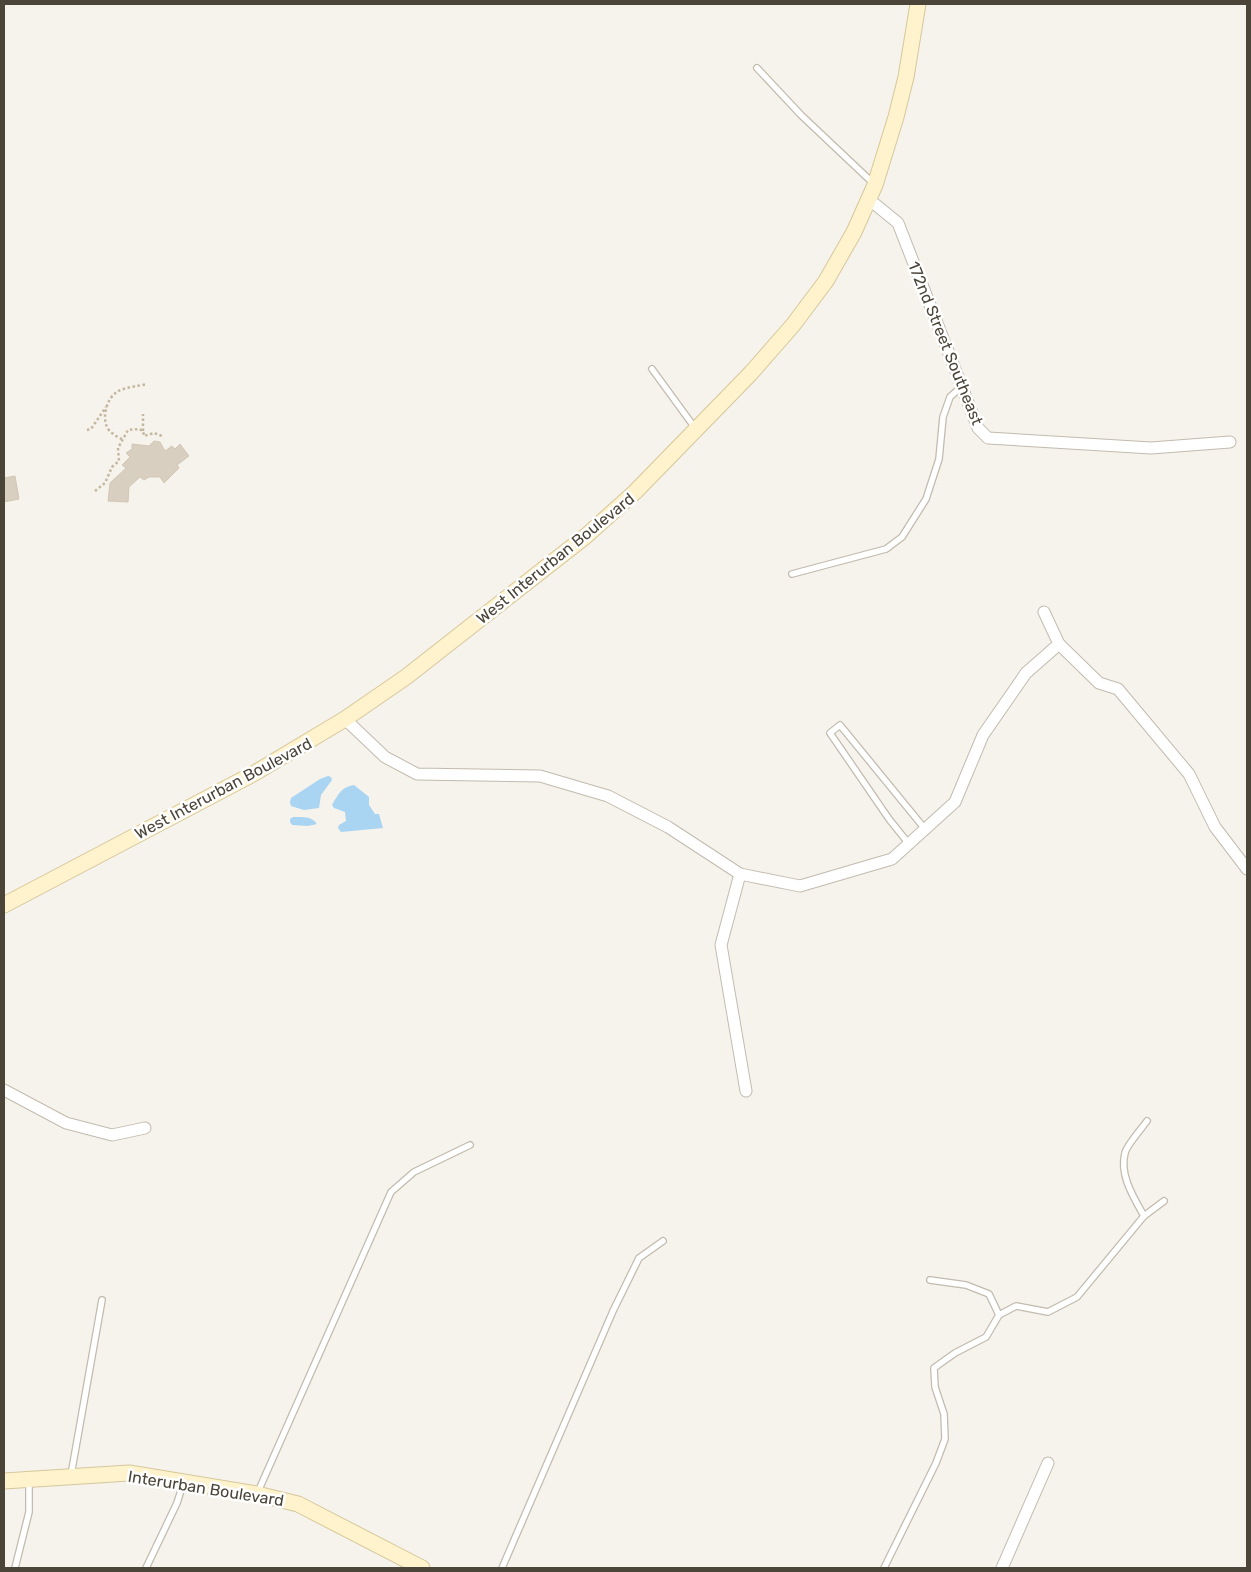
<svg xmlns="http://www.w3.org/2000/svg" width="1251" height="1572" viewBox="0 0 1251 1572" font-family="Rubik,sans-serif">
<style>
.water{fill:#a9d4f2}
.building{fill:#d8cfc1;stroke:#d3c7b4}
.lines{fill:none;stroke-linecap:round;stroke-linejoin:round}
.lane-casing{stroke:#c2bbae;stroke-width:8}
.street-casing{stroke:#c2bbae;stroke-width:13}
.secondary-casing{stroke:#d6c79b;stroke-width:17}
.path{stroke:#c4b79f;stroke-width:2.5;stroke-dasharray:2.5 2.5;stroke-linecap:butt}
.lane{stroke:#fff;stroke-width:5.5}
.street{stroke:#fff;stroke-width:11}
.secondary{stroke:#fff3cd;stroke-width:15}
.labels{text-anchor:middle;stroke-width:5;stroke-linejoin:round;paint-order:stroke}
.street-label{font-size:16px;fill:#4b4439;stroke:#fff}
</style>
<rect width="100%" height="100%" fill="#f6f3ec"/>
<!-- water -->
<g class="water">
<polygon points="328,776 331,777 332,780 321,795 319,808 304,810 291,806 290,802 291,798 320,779"/>
<path d="M354,785l15,12v8l6,9h4l4,14 -42,4 -3,-4 1,-3 7,-4 -1,-9 -11,-4 -2,-3c6,-10 9,-18 22,-20z"/>
<path d="M293,817c9,0 19,-1 24,7l-9,2 -16,-1 -2,-3v-3z"/>
</g>
<!-- building -->
<g class="building">
<polygon points="154,441 160,442 165,451 172,446 175,449 180,444 189,456 177,465 179,468 164,483 160,477 149,477 144,480 140,477 129,487 128,502 108,501 110,483 126,468 122,465 130,457 126,453 132,449 132,444 149,446"/>
<polygon points="15,476 19,499 4,502 4,478"/>
</g>
<g class="lines">
<defs>
<g id="lane">
<polyline points="757,68 801,115 873,183"/>
<polyline points="652,369 695,428"/>
<polyline points="792,574 886,549 902,537 926,499 939,459 943,417 950,397 962,386"/>
<polyline points="909,844 889,819 830,733 840,725 925,829"/>
<path d="M1144,1216c-10,-18 -25,-41 -19,-63 1,-7 17,-25 22,-32"/>
<polyline points="999,1315 1016,1306 1048,1312 1077,1297 1144,1216 1164,1201"/>
<polyline points="71,1475 102,1300"/>
<polyline points="257,1494 391,1192 414,1172 470,1145"/>
<polyline points="15,1568 29,1512 29,1481"/>
<polyline points="146,1568 177,1503 183,1484"/>
<polyline points="502,1568 613,1311 639,1258 663,1241"/>
<polyline points="884,1568 936,1463 945,1439 944,1414 935,1387 934,1368 955,1353 986,1337 999,1315 989,1294 966,1285 930,1280"/>
</g>
<g id="street">
<polyline points="868,201 876,205 898,223 978,428 988,438 1151,448 1230,442"/>
<polyline points="1044,612 1059,644 1099,683 1118,689 1189,774 1215,827 1247,869"/>
<polyline points="345,719 385,757 417,774 540,776 608,796 668,827 740,874 800,886 892,859 955,802 983,735 1026,673 1059,644"/>
<polyline points="740,874 721,945 746,1091"/>
<polyline points="4,1090 66,1123 112,1135 145,1128"/>
<polyline points="1002,1568 1048,1463"/>
</g>
<g id="secondary">
<polyline points="4,905 253,774 345,719 406,677 503,601 586,536 635,492 751,373 793,325 826,281 854,232 875,185 896,117 906,77 918,4"/>
<polyline points="4,1481 129,1473 257,1494 298,1504 422,1568"/>
</g>
</defs>
<!-- lane casing -->
<use href="#lane" class="lane-casing"/>
<!-- street casing -->
<use href="#street" class="street-casing"/>
<!-- secondary casing -->
<use href="#secondary" class="secondary-casing"/>
<!-- path -->
<g class="path">
<polyline points="87,430 91,429 106,407"/>
<polyline points="143,431 143,414"/>
<path d="M122,439c-5,-2 -13,-7 -15,-12 -5,-11 0,-29 10,-35 7,-5 22,-6 30,-8"/>
<polyline points="95,491 105,483 112,467 119,461 118,448 128,430 139,429 143,431 144,436 154,433 162,436"/>
</g>
<!-- lane -->
<use href="#lane" class="lane"/>
<!-- street -->
<use href="#street" class="street"/>
<!-- secondary -->
<use href="#secondary" class="secondary"/>
</g>
<g class="labels">
<!-- street labels -->
<g class="street-label">
<text transform="translate(946 343) rotate(68)" y="6">172nd Street Southeast</text>
<text transform="translate(555 558) rotate(-39)" y="6">West Interurban Boulevard</text>
<text transform="translate(223 788) rotate(-28)" y="6">West Interurban Boulevard</text>
<text transform="translate(206 1488) rotate(9)" y="6">Interurban Boulevard</text>
</g>
</g>
<!-- border -->
<rect width="1251" height="1572" fill="none" stroke="#4b4439" stroke-width="10"/>
</svg>
